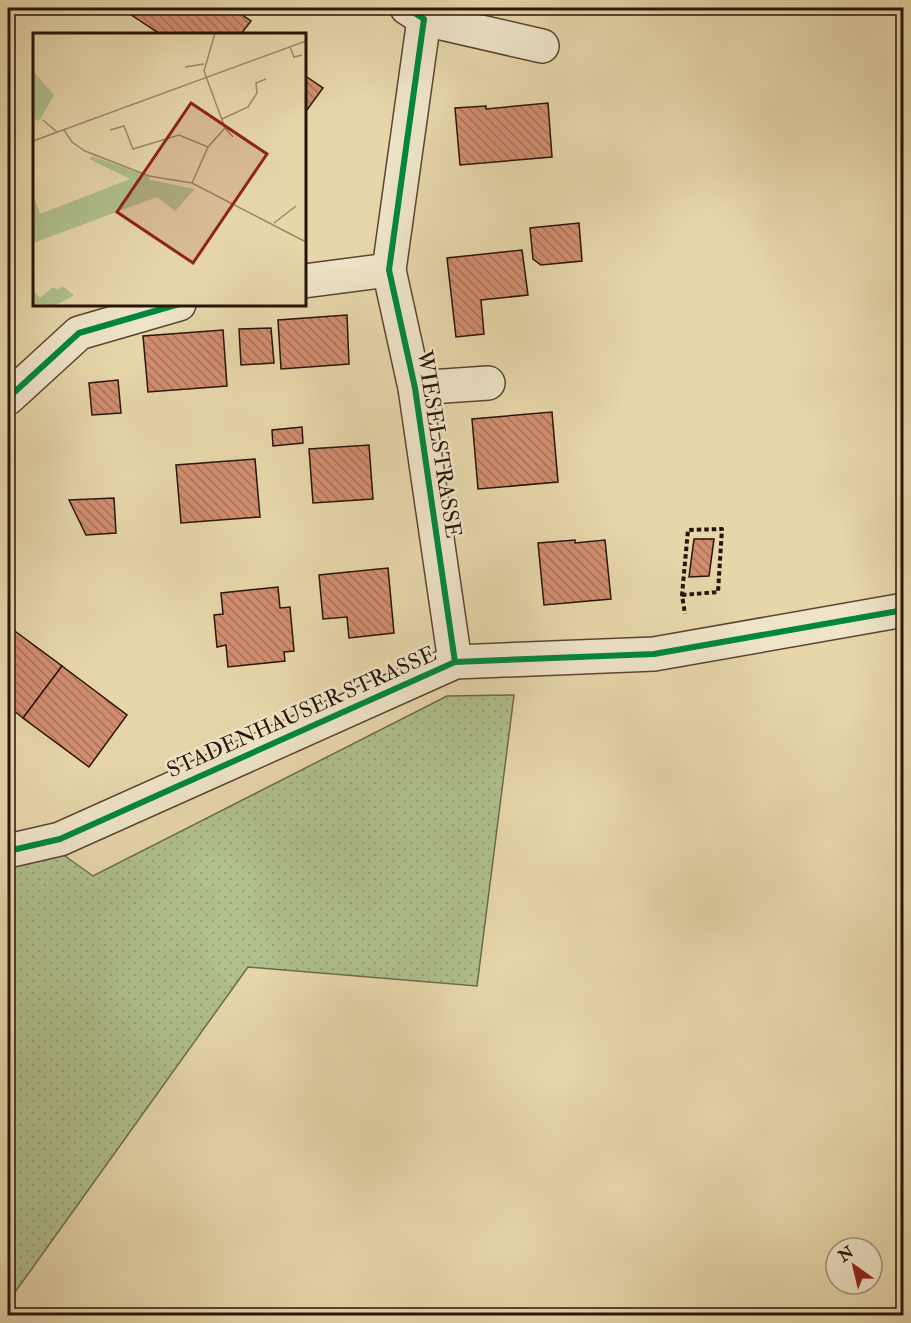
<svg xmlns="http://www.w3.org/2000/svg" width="911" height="1323" viewBox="0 0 911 1323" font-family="'IM FELL Double Pica',serif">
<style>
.grass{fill:url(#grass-dots);stroke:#6c6a4b;stroke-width:1.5}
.building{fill:url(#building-back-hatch);stroke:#281509;stroke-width:1.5}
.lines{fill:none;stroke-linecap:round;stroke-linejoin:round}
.minor-casing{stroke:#584531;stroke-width:36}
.path{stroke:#281509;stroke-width:4;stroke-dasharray:4.5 3;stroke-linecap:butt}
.minor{stroke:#efe4c8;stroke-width:33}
.cycleway-casing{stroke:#efe4c8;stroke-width:10}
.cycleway{stroke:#00873e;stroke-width:6}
.labels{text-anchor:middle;stroke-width:5;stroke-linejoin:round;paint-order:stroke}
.street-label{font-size:22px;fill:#281509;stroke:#efe4c8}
.inset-road{fill:none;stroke:#9a896a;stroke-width:1.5}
.view{fill:#8f2418;fill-opacity:0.15;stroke:#8f2418;stroke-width:3}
.inset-edge{fill:none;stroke:#281509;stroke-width:3}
</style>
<defs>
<pattern id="grass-dots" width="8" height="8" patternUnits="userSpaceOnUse" patternTransform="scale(1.5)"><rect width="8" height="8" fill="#afbf8d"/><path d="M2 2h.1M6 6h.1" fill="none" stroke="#97a378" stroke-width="1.8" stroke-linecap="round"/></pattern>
<pattern id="building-back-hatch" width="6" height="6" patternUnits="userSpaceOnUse" patternTransform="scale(1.5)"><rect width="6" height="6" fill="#d18d70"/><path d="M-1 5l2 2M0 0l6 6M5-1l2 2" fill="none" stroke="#aa725a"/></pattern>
</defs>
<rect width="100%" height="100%" fill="#e6d6aa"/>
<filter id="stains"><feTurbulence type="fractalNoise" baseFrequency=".00333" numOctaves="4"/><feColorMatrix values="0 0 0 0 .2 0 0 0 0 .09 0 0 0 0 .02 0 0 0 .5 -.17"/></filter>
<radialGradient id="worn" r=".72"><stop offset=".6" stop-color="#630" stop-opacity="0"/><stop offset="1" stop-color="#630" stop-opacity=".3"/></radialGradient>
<!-- grass -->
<polygon class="grass" points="514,695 477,986 248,967 8,1302 8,864 58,851 93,876 447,696"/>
<!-- building -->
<g class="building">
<polygon points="122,8 139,8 133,16"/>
<polygon points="139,8 232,8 251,21 241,34 160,34 133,16"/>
<polygon points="304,75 323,88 304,114"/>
<polygon points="548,103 552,157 460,165 455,108 486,106 486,109"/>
<polygon points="579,223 582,261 541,265 533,259 530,228"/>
<polygon points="522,250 528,295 481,300 484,334 456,337 447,258"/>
<polygon points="347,315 349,364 281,369 278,320"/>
<polygon points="271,328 274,363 241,365 239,329"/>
<polygon points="223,330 227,386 148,392 143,336"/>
<polygon points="118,380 121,413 92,415 89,383"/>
<polygon points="552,412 558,482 478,489 472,419"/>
<polygon points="302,427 303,443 273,446 272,430"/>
<polygon points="369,445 373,499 313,503 309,449"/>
<polygon points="255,459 260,517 181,523 176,465"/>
<polygon points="114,498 116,533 86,535 69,500"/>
<polygon points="694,539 714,539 709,576 689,577"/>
<polygon points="575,540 575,543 605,540 611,599 544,605 538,543"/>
<polygon points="388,568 394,633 349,638 347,617 323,619 319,575"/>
<polygon points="278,587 280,608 290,607 294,651 284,652 285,661 228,667 226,645 217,647 214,615 223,614 221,593"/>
<polygon points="8,626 62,666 23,718 8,706"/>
<polygon points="62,666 127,715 89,767 23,718"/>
</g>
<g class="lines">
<defs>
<g id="minor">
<polyline points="407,8 424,19 542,46"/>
<polyline points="424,19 389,270 415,388 455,662"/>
<polyline points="304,281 389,270"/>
<polyline points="415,388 488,383"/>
<polyline points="8,398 79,333 179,304"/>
<polyline points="8,851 60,839 455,662 654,654 904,610"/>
</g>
</defs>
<!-- minor casing -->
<use href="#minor" class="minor-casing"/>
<!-- path -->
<polyline class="path" points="682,595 718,592 722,529 688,530 682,595 685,614"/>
<!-- minor -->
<use href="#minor" class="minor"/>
<defs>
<g id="cycleway">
<polyline points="407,8 424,19 389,270 415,388 455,662"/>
<polyline points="8,398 79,333 179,304"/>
<polyline points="8,851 60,839 455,662 654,654 904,610"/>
</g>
</defs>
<!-- cycleway casing -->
<use href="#cycleway" class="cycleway-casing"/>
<!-- cycleway -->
<use href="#cycleway" class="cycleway"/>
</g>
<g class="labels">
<!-- street labels -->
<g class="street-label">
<text transform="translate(440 444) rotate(81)" y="8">WIESELSTRASSE</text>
<text transform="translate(301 711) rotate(-24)" y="8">STADENHAUSER STRASSE</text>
</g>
</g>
<!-- overview -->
<g transform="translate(33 33)">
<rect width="273" height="273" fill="#e6d6aa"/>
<path d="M0,38l21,24 -15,26 -6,-3zM59,123l56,20 2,4 45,9 -20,22 -18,-14 -124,46v-49l7,20 90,-35 -41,-20z" fill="#afbf8d"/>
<path d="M29,253l12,9 -19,11h-22v-16l7,8 13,-11 5,3z" fill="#afbf8d"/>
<path class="inset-road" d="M182,0l-11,38 21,57 8,9M257,14l4,10 8,-2M152,34l19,-3M189,86l26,-12 9,-14 -1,-10 10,-4M10,87l14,12M31,97l8,12 13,9 64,25 43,7 114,59M77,97l14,-4 9,23 46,-14 29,12M0,108l273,-100M159,150l16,-36 17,-19M241,190l22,-17"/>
<path class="view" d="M158,70l76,51 -74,109 -76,-51z"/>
<rect width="273" height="273" class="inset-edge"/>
</g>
<!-- margin -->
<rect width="911" height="1323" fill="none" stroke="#e6d6aa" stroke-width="30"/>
<rect x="9" y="9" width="893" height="1305" fill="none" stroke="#281509" stroke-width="3"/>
<rect x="15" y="15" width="881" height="1293" fill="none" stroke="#281509" stroke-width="1.5"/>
<!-- north arrow -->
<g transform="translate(854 1266) rotate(326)"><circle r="28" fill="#efe4c8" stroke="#9f917c" stroke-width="1.5"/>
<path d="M0-4.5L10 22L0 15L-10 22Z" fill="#8f2418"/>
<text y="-9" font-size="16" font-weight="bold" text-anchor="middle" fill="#281509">N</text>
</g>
<rect width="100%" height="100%" filter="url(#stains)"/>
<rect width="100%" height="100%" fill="url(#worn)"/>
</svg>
